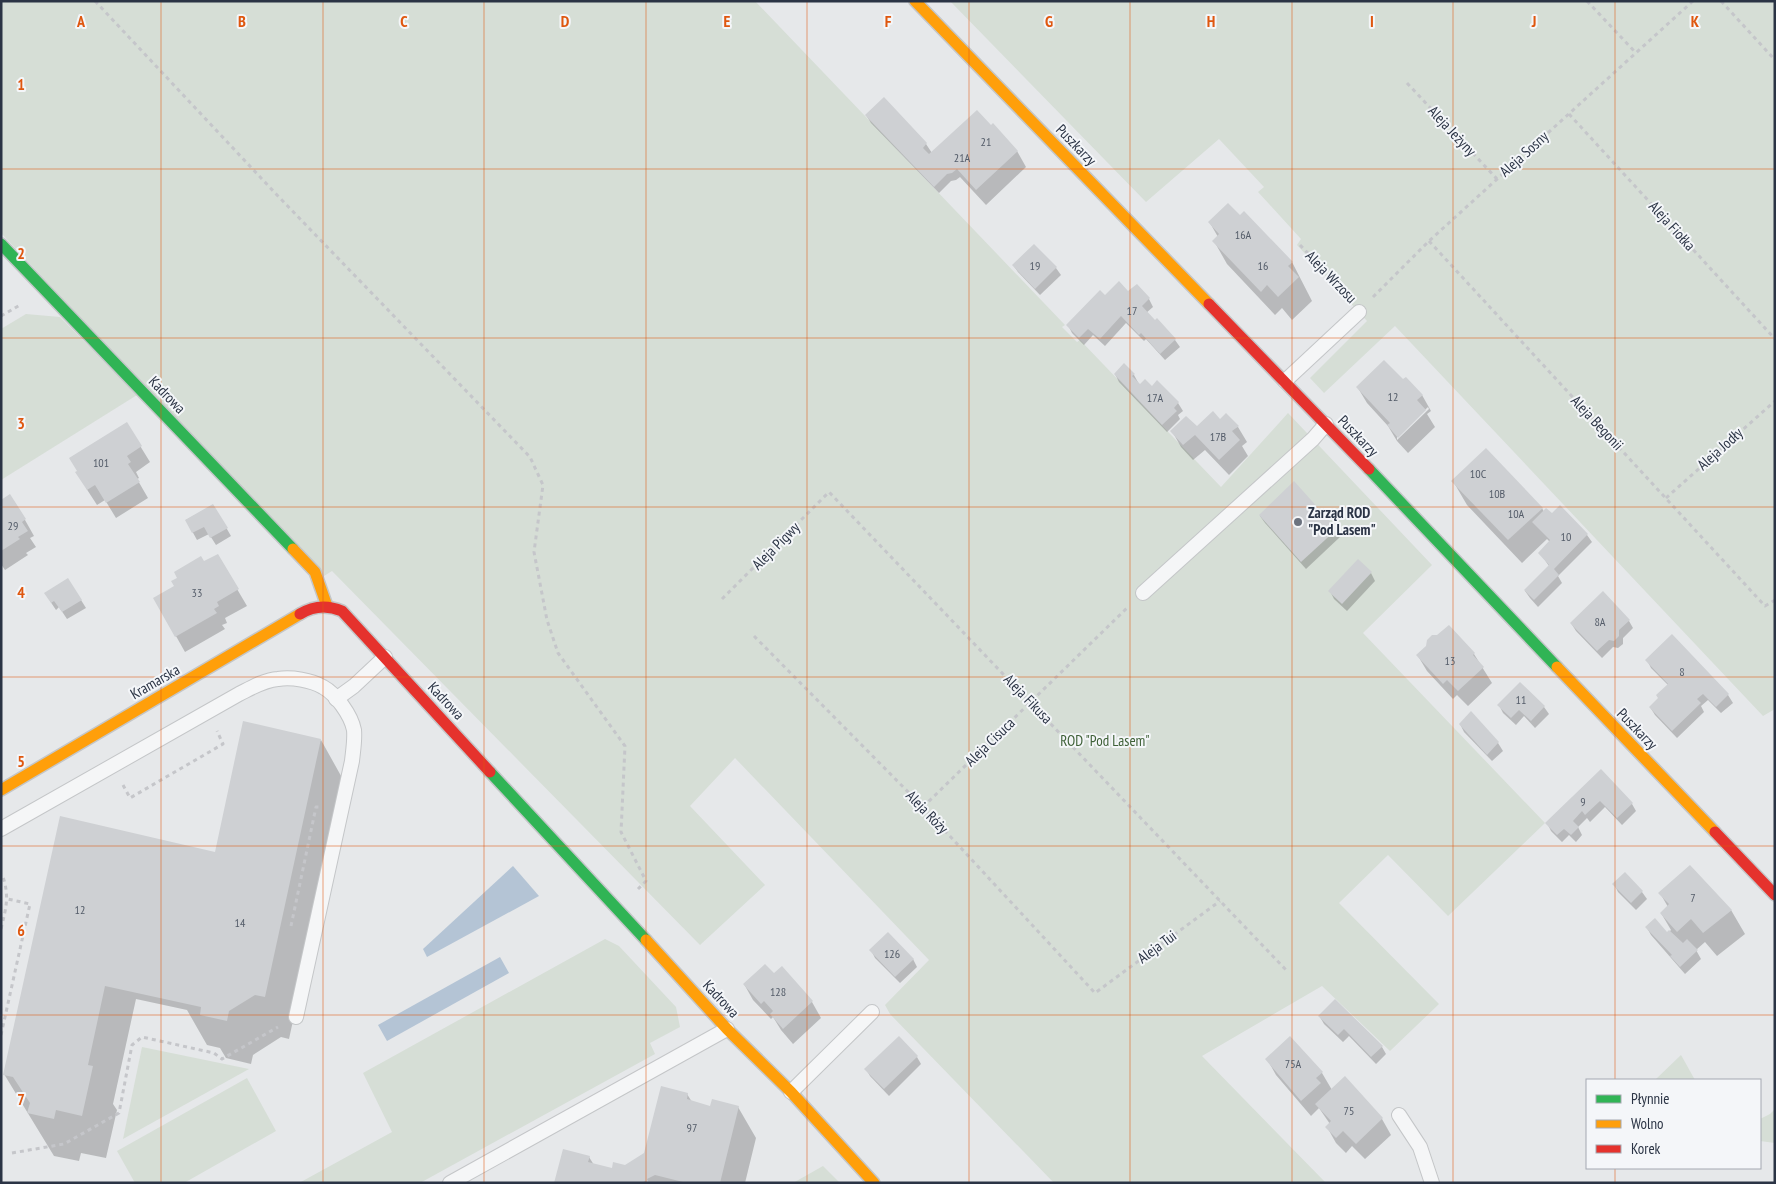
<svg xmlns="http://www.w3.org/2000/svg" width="1776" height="1184" viewBox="0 0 1776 1184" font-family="'PT Sans Narrow',sans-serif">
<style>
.green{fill:#d6ded6}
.water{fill:#b4c4d5}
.shadow{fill:#0003;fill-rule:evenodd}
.building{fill:#ced0d3}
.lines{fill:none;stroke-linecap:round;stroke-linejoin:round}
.lane-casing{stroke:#c4c6c8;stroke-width:16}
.fast-casing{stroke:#c4c6c8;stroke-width:14}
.slow-casing{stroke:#c4c6c8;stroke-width:14}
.jam-casing{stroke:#c4c6c8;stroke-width:14}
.path{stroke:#c5c6ca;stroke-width:3;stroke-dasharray:4 4;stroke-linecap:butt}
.lane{stroke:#f5f6f7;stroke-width:14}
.fast{stroke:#30b455;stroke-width:11}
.slow{stroke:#ff9f0a;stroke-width:11}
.jam{stroke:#e5322d;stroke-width:11}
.grid{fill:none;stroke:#df570f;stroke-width:1;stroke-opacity:0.55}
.poi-dot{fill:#6c737f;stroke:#f4f6f9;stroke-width:2}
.labels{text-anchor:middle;stroke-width:4;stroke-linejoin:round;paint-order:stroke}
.number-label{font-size:12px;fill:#545c69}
.street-label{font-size:15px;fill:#2b3445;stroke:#f4f6f9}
.poi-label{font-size:15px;font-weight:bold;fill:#2b3445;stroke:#f4f6f9;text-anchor:start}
.park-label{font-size:15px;fill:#3f6138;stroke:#f4f6f9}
.grid-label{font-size:16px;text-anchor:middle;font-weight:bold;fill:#df570f;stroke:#f4f6f9;stroke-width:4;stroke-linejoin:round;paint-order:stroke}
</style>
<rect width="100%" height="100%" fill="#e6e8ea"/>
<!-- green -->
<g class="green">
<polygon points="1,1 755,1 1065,325 1062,327 1077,342 1080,340 1221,487 1288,413 1432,565 1363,633 1545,823 1448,916 1388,855 1339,903 1439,1004 1390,1051 1322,986 1202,1056 1326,1183 1054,1183 890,1014 885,1005 929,960 735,758 690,806 765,885 700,945 332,571 324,576 1,233"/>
<polygon points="950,1 1775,1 1775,709 1763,716 1395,326 1324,393 1310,378 1367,321 1297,245 1301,239 1258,192 1264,187 1219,139 1146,202"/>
<polygon points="26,314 60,317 137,395 1,480 1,329"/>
<polygon points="605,939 619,946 676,1007 680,1027 650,1043 655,1054 420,1183 299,1183 392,1132 363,1073"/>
<polygon points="142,1047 249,1069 123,1139"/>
<polygon points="1681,1055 1695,1080 1655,1080"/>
<polygon points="247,1078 276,1131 184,1183 135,1183 117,1151"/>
<polygon points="1775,1109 1775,1143 1760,1141 1760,1119 1770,1114"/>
<polygon points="823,1166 840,1183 793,1183"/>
</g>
<!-- water -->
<g class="water">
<polygon points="513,866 539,896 427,957 423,949"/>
<polygon points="500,957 509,973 387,1041 378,1025"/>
</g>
<!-- shadow -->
<g class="shadow">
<polygon points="884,99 926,144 932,153 1017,151 1026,167 986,205 960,177 956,180 951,181 939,193 871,123 866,115"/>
<polygon points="1210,223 1292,262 1312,301 1292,320 1282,308 1275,315 1227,264 1214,241 1218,237"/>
<polygon points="1034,245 1056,268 1061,275 1040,295 1018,272 1013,265"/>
<polygon points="1137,285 1149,299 1153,307 1146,313 1175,340 1180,347 1165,360 1146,339 1144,341 1126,323 1105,346 1093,335 1084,345 1072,333 1068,325 1104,297 1128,293"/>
<polygon points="1124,365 1134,375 1140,386 1152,388 1157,382 1178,403 1183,411 1178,415 1180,419 1167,432 1119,382 1115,374"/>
<path d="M1403,381l19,14 9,16 -4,3 8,13 -27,26 -11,-12 -9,-15 -21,-23 -9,-15zM1428,407l1,2 -32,31v-3z"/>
<polygon points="126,423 150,462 136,472 139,478 137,479 148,498 116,518 105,500 97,505 86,488"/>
<polygon points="1238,427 1247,442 1242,446 1248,456 1229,475 1205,450 1193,460 1181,447 1172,431"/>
<polygon points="1453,481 1542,508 1544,512 1552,515 1587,535 1592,542 1558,576 1562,583 1538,607 1530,598 1525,591 1549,566 1540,553 1550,542 1547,539 1522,563 1467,505"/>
<polygon points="1,501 25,520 34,536 30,538 36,547 26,553 28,555 5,570 1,564"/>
<polygon points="213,505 231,536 216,545 209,534 197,540 186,520"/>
<polygon points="1260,516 1336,529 1340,537 1306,569 1265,523"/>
<polygon points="217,555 247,606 225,618 227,623 222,625 225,629 185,652 155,599 176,586"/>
<polygon points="1371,573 1375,581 1347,611 1334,599 1330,591"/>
<polygon points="81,600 86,608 67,619 59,607 56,610 50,601"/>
<polygon points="1629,621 1633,628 1623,638 1623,644 1618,648 1613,647 1602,658 1576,631 1571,623"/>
<polygon points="1449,627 1474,654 1492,683 1468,706 1457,695 1453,699 1427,671 1418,656"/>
<polygon points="1672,636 1728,695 1733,703 1721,713 1708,700 1701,706 1704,712 1677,738 1655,715 1650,707 1659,699 1668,685 1651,668 1647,660"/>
<polygon points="1520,684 1544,707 1549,714 1535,728 1524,716 1516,725 1503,713 1499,705"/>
<polygon points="1471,713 1498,743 1503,751 1492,761 1464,732 1460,724"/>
<polygon points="321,740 345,783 289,1039 281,1037 253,1055 251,1064 226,1058 220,1048 207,1045 187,1010 136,999 113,1104 117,1110 106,1158 81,1153 79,1161 54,1156 4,1074 215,853"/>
<polygon points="1601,771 1632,804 1636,811 1622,825 1605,807 1590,822 1587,818 1578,827 1582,835 1576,842 1569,835 1562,842 1551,831 1547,823"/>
<polygon points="1625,873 1642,892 1647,899 1636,910 1618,892 1614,884"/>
<polygon points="1660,893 1731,910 1745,934 1717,956 1705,942 1696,950 1701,959 1685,974 1651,935 1647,928 1667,934 1671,930 1661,913 1668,907"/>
<polygon points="871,950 913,959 917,967 900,983 875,958"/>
<polygon points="782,968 812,1002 821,1018 793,1044 781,1030 773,1017 771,1019 753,1000 744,984 774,975"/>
<polygon points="1320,1017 1382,1047 1386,1054 1376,1064 1349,1036 1343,1042 1324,1024"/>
<polygon points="917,1057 921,1064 889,1096 870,1076 866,1069"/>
<polygon points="1267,1059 1322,1073 1332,1090 1345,1078 1382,1119 1391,1135 1365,1159 1352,1146 1346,1153 1336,1143 1327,1127 1330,1124 1319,1108 1311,1116 1276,1075"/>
<polygon points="687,1094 692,1102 711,1107 738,1107 756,1138 745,1183 555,1183 589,1157 594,1165 613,1169 626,1166 645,1154"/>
</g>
<!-- building -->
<g class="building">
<polygon points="884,97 927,143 923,148 929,154 977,110 991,125 993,123 1018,151 976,190 957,169 952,173 947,174 934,187 865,115"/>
<polygon points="1228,203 1240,215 1244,211 1293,262 1288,266 1299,277 1278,297 1267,285 1261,292 1212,241 1219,234 1208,222"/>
<polygon points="1034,244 1057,267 1035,289 1012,265"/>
<polygon points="1119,281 1128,291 1137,284 1150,298 1142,306 1155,320 1157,318 1176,339 1160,354 1141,333 1139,335 1121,316 1100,339 1088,329 1079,338 1066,325 1100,290 1105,295"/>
<polygon points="1384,360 1403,379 1406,377 1423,395 1417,400 1426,410 1398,438 1387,425 1390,423 1356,387"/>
<polygon points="1124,363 1135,374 1132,376 1140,384 1145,379 1152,386 1157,380 1179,402 1174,408 1177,411 1162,425 1114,374"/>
<polygon points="1213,411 1220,419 1226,413 1239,426 1232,431 1240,440 1219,460 1195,435 1183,445 1170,431 1186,416 1197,426"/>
<polygon points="127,422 142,446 127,456 131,462 128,464 140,482 106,503 95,485 87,490 75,472 77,471 69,458"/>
<polygon points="1486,448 1543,508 1508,540 1451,481"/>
<polygon points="1294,481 1337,529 1301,562 1259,515"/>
<polygon points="10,494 26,519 22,522 28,531 18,537 20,539 1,551 1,500"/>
<polygon points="213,504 228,528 210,538 204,527 192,533 185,520"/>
<polygon points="1560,505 1588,534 1554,569 1559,575 1534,600 1524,590 1549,565 1538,553 1550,540 1532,522 1546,508 1552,513"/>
<polygon points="218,554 239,589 217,602 219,606 214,609 217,613 175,637 153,598 174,586 171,581 177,578 174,572 201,556 204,561"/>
<polygon points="1358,559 1372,572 1342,604 1328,591"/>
<polygon points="68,578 82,600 62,612 54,601 51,603 44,593"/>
<polygon points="1603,591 1630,620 1619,630 1619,636 1614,641 1609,640 1597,651 1570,623"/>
<polygon points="1449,625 1475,653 1473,655 1484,667 1458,691 1447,680 1443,684 1416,655 1426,646 1427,640 1432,635 1437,635"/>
<polygon points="1672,634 1729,694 1716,707 1703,694 1697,699 1701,703 1672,731 1649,707 1658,698 1656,695 1668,684 1645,660"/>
<polygon points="1520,682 1545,706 1531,721 1519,710 1511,718 1497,705"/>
<polygon points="1471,711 1499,742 1487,755 1459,724"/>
<polygon points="243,721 321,739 265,997 255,995 229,1011 227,1021 200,1015 201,1007 105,986 88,1065 93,1066 82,1116 56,1110 54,1119 27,1113 30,1103 13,1077 3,1075 60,816 215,852"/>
<polygon points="1601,769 1633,803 1617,818 1600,801 1585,815 1582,811 1573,821 1579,827 1571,835 1564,829 1557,835 1545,823"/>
<polygon points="1690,865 1732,910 1703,933 1691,919 1677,932 1660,913 1669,904 1658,893"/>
<polygon points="1625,872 1643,891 1631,903 1612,884"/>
<polygon points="1655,918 1667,932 1669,930 1683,943 1687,939 1698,950 1680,967 1670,956 1672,955 1645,927"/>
<polygon points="888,932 914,959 895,977 869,950"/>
<polygon points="765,964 774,973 782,966 813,1001 783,1029 770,1014 773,1011 764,1001 761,1004 743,984"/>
<polygon points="1335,999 1383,1046 1371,1057 1344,1029 1338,1035 1318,1016"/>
<polygon points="899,1036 918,1056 884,1089 864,1069"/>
<polygon points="1290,1036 1323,1072 1316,1078 1321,1083 1301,1101 1265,1059"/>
<polygon points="1345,1076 1383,1118 1356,1144 1343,1131 1336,1138 1325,1127 1331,1121 1315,1104"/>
<polygon points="661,1086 688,1093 687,1099 710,1106 712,1099 739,1106 720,1183 687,1183 655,1175 647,1179 649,1183 645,1181 642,1183 554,1183 563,1149 590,1156 588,1162 612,1168 613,1162 625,1165 644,1153"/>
</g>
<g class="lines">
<defs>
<g id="lane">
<polyline points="1285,381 1359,312"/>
<polyline points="1143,593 1313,439 1326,424"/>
<polyline points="336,699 354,686 385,657"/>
<path d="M1,829l238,-135c12,-6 25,-14 39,-15 14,-2 33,1 45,8 13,7 28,28 31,43 1,10 -1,21 -2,31l-56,256"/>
<polyline points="791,1092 872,1012"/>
<polyline points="1399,1115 1420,1147 1432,1183"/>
<polyline points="450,1183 727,1029"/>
</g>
<g id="fast">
<polyline points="1,244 293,549"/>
<polyline points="1369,469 1557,667"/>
<polyline points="490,772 646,940"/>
</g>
<g id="slow">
<polyline points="915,1 1209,304"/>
<polyline points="293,549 315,572 327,606"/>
<polyline points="1557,667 1715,832"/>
<polyline points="1,790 300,614"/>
<polyline points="646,940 727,1029 791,1092 874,1183"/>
</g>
<g id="jam">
<polyline points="1209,304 1369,469"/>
<path d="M300,614c13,-8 28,-9 42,-3l148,161"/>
<polyline points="1715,832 1775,895"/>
</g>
</defs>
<!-- lane casing -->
<use href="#lane" class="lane-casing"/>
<!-- fast casing -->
<use href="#fast" class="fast-casing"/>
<!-- slow casing -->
<use href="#slow" class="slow-casing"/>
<!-- jam casing -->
<use href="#jam" class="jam-casing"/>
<!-- path -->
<g class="path">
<polyline points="95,1 277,195 530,457 543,485 534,552 547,620 558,653 625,746 621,832 646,881 638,889"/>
<polyline points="1587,1 1636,53"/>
<polyline points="1721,1 1775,60"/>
<polyline points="1407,83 1497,179"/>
<polyline points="1569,114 1775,339"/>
<polyline points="1429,241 1765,606 1775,600"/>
<polyline points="1300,245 1348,295"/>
<polyline points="1373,297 1429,241 1693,1"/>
<polyline points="1,316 20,305"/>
<polyline points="1666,498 1775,401"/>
<polyline points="722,599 829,492 1288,972"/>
<polyline points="754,636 923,807 1095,993 1220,901"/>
<polyline points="123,785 130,798 223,744 217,731"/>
<polyline points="923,807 1128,607"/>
<polyline points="291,926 316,807 321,807"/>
<path d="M1,929c5,-21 9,-33 1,-55"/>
<polyline points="1,1035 30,904 8,899"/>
<polyline points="12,1153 64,1144 119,1113 132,1045 142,1037 214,1053 222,1059 278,1027"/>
</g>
<!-- lane -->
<use href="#lane" class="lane"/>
<!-- fast -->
<use href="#fast" class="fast"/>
<!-- slow -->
<use href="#slow" class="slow"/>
<!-- jam -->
<use href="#jam" class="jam"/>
</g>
<!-- grid -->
<path class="grid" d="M161,1v1182M323,1v1182M484,1v1182M646,1v1182M807,1v1182M969,1v1182M1130,1v1182M1292,1v1182M1453,1v1182M1615,1v1079M1,169h1774M1,338h1774M1,507h1774M1,677h1774M1,846h1774M1,1015h1774M1615,1168v15"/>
<!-- markers -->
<circle class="poi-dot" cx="1298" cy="522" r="5"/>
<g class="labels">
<!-- number labels -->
<g class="number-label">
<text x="986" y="146">21</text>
<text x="962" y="162">21A</text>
<text x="1243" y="239">16A</text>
<text x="1035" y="270">19</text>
<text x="1263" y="270">16</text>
<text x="1132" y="315">17</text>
<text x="1393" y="401">12</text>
<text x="1155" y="402">17A</text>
<text x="1218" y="441">17B</text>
<text x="101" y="467">101</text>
<text x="1478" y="478">10C</text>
<text x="1497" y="498">10B</text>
<text x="1516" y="518">10A</text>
<text x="13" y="530">29</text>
<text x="1566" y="541">10</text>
<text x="197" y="597">33</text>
<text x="1600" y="626">8A</text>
<text x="1450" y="665">13</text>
<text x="1682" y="676">8</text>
<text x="1521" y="704">11</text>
<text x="1583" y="806">9</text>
<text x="1693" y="902">7</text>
<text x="80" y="914">12</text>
<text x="240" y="927">14</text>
<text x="892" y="958">126</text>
<text x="778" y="996">128</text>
<text x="1293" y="1068">75A</text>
<text x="1349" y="1115">75</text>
<text x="692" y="1132">97</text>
</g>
<!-- street labels -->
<g class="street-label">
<text transform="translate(1452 131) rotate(47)" y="5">Aleja Jeżyny</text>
<text transform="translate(1076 145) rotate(46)" y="5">Puszkarzy</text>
<text transform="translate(1524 154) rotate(-42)" y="5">Aleja Sosny</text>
<text transform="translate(1672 226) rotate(48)" y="5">Aleja Fiołka</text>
<text transform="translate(1331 277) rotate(46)" y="5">Aleja Wrzosu</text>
<text transform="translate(167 395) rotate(46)" y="5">Kadrowa</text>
<text transform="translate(1597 423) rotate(47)" y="5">Aleja Begonii</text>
<text transform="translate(1358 436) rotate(46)" y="5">Puszkarzy</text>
<text transform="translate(1720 449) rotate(-42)" y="5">Aleja Jodły</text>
<text transform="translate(776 546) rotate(-45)" y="5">Aleja Pigwy</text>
<text transform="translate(155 682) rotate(-30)" y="5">Kramarska</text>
<text transform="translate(1028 699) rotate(46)" y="5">Aleja Fikusa</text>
<text transform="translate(446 701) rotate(47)" y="5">Kadrowa</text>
<text transform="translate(1637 729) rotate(46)" y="5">Puszkarzy</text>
<text transform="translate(990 742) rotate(-44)" y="5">Aleja Cisuca</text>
<text transform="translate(927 812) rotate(46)" y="5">Aleja Róży</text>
<text transform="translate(1157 947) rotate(-36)" y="5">Aleja Tui</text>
<text transform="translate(721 999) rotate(47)" y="5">Kadrowa</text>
</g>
<!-- poi labels -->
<g class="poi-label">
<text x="1308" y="518">Zarząd ROD<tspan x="1308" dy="17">"Pod Lasem"</tspan></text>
</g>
<!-- park labels -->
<g class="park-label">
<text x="1105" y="746">ROD "Pod Lasem"</text>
</g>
</g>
<g class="grid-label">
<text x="81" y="27">A</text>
<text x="242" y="27">B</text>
<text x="404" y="27">C</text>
<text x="565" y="27">D</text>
<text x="727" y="27">E</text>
<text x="888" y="27">F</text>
<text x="1049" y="27">G</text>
<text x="1211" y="27">H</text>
<text x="1372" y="27">I</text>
<text x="1534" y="27">J</text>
<text x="1695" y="27">K</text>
<text x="21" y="90">1</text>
<text x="21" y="259">2</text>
<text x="21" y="429">3</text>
<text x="21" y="598">4</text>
<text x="21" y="767">5</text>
<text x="21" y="936">6</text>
<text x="21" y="1105">7</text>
</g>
<!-- border -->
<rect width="1776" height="1184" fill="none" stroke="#2b3445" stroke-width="5"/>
<!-- legend -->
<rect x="1586" y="1079" width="175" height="90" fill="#f4f6f9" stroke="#a4a8b1"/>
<rect x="1596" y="1095" width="25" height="8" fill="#30b455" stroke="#a4a8b1"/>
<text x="1631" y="1104" font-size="15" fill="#2b3445">Płynnie</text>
<rect x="1596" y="1120" width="25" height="8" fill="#ff9f0a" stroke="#a4a8b1"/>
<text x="1631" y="1129" font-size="15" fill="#2b3445">Wolno</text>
<rect x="1596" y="1145" width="25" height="8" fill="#e5322d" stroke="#a4a8b1"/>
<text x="1631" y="1154" font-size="15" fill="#2b3445">Korek</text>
</svg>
